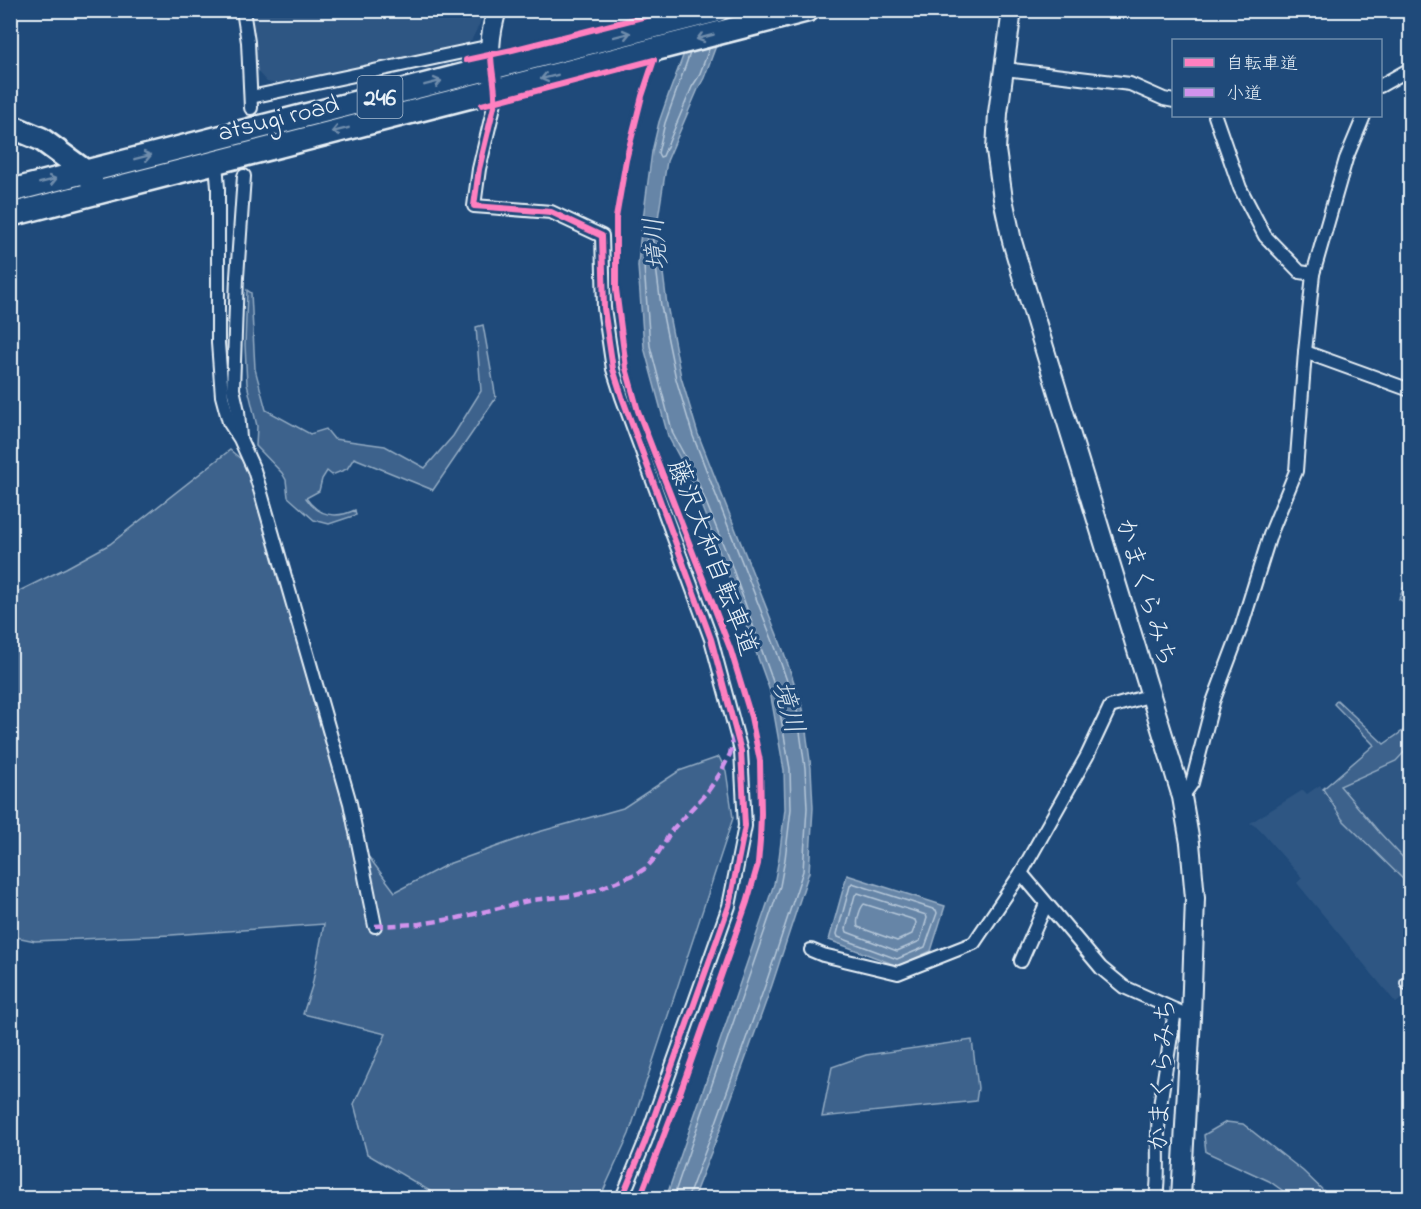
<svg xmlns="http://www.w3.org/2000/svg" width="1421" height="1209" viewBox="0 0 1421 1209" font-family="'Indie Flower','Klee One',sans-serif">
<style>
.built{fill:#2e5683}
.green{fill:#3c628c;stroke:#92aac2;stroke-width:1.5}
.water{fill:#6685a7;stroke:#9ab0c7;stroke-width:1.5}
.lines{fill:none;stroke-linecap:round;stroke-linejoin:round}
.shore{stroke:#b4c6d8;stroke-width:1.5}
.street-casing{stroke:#e8f1f8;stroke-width:16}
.secondary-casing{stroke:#e8f1f8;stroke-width:22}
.highway-casing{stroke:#e8f1f8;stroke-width:27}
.street{stroke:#1f4a7a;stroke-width:12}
.secondary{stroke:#1f4a7a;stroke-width:18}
.highway{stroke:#1f4a7a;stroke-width:22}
.quiet{stroke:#d193ec;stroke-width:4.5;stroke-dasharray:9 4.5;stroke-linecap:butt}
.cycleway-casing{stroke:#1f4a7a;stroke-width:10}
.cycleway{stroke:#ff80c0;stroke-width:6}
.oneway{stroke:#6f8dac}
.labels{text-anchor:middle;stroke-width:6;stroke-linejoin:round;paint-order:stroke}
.shield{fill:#1f4a7a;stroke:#acbfd2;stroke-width:1.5}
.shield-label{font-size:24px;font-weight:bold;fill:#e8f1f8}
.street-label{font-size:26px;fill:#e8f1f8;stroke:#1f4a7a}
.water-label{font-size:27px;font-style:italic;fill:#d4e1ec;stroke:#1f4a7a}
</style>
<rect width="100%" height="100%" fill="#1f4a7a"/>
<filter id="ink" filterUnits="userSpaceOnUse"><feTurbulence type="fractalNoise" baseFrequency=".0167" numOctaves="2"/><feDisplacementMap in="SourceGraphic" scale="12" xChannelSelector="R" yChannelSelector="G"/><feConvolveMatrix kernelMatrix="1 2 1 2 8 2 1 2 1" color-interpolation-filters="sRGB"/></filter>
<g filter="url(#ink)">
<!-- built -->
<g class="built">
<polygon points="249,11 484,11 480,23 471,41 456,52 276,84 267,82 255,69 252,23"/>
<polygon points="1410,746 1410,865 1379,832 1340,786 1395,761"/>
<polygon points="1320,785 1342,819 1410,886 1410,992 1396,1003 1297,883 1302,878 1258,828 1250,823 1303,790 1307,794"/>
</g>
<!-- green -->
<g class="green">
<path d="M247,290l4,3 4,76 11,41 44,24 16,-5 8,10 51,7 40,22 28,-32 28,-45 -5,-64 7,-2 13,73 -63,92 -79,-32 -7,11 -15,6 -5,-4 -5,8 -3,12 -13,7c12,18 30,21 49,12l1,5 -27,9 -15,-4 -26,-23 -2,-17 -4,-7 -26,-27 1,-20 -10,-42 -2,-39z"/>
<polygon points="230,450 254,470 362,848 395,892 448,864 535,833 623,808 679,771 719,757 726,771 733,818 629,1134 600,1198 427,1198 430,1191 367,1154 354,1104 386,1034 303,1014 312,986 324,924 171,935 35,941 11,936 11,595 66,568 110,544"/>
<polygon points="1410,572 1410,606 1399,599"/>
<polygon points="1337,700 1384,744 1410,726 1410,746 1396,761 1340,786 1379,832 1410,865 1410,886 1342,819 1323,789 1374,745 1334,704"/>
<polygon points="972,1040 978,1088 976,1101 822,1117 832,1067 866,1055"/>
<polygon points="1226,1122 1243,1124 1303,1171 1331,1198 1293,1198 1269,1181 1206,1152 1204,1135"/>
</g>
<!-- water -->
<g class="water">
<polygon points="700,11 729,11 704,78 698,89 667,161 657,225 667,305 681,377 698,434 783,650 803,709 811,768 813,808 809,872 772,985 720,1130 693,1198 666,1198 774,884 779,858 785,809 784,770 770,691 725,566 690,477 668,436 644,347 638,266 640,241 652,152 659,122 668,96"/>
<polygon points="847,875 945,906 931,951 898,966 829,940"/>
</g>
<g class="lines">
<!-- shore -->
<g class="shore">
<polyline points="690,53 665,123 658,153 660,157 663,156 692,87 699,76 709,49"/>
<polygon points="852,883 936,910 937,913 925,947 897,959 838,937 837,934 850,886"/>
<polygon points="858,893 926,915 927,918 920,941 897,951 847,932 846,929 855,895"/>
<path d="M864,904l51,16 1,3 -4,11 -15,7 -39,-14c-2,-6 2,-19 6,-23z"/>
<polyline points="673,1198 780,886 785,859 791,809 790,769 776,690 731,564 695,475 673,434 650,346 644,266 647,235 649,232 652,235 661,306 676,379 693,436 777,652 797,710 805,768 807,808 803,871 766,983 714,1128 689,1194 688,1198"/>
</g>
<defs>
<g id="street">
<polyline points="243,10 248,42 251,108"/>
<polyline points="1005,69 1130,84 1164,99 1174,101"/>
<polyline points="1380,86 1410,69"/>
<polyline points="495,91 495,102 479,169 474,206 551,212 602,236 604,308 613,369 622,397 711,639 741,751 745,826 729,906 645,1142 622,1198"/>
<polyline points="251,97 491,46"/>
<polyline points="1215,116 1240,188 1265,236 1300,272 1313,274"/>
<polyline points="216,162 218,188 218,343 222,396 229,422 240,439 254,470 261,493 350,803 375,926"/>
<polyline points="1305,352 1410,390"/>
<polyline points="240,438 238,411 233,389 237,277 244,176"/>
<polyline points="1182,797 1192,783 1213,702 1242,625 1270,535 1296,471 1305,352 1313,274 1346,159 1364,116"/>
<polyline points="1021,873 1101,968 1124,987 1191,1017"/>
<polyline points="811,950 823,955 898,973 974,943 1021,873 1087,756 1110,707 1152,695"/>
<polyline points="1021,961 1046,904"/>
<polyline points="1407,983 1410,981"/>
<path d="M1156,1198c4,-27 0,-55 3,-83 4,-35 11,-70 16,-105"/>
</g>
<g id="secondary">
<polyline points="1012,10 998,113 996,150 1003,199 1012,241 1023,279 1182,797 1190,843 1195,898 1191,1017 1181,1198"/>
<path d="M493,80c-5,-23 -3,-48 4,-70"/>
</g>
<g id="highway">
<polyline points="10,126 41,139 86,172 91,179"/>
<polyline points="10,191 718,10"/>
<polyline points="10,215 808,10"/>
</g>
</defs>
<!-- street casing -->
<use href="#street" class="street-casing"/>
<!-- secondary casing -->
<use href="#secondary" class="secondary-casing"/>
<!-- highway casing -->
<use href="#highway" class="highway-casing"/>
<!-- street -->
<use href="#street" class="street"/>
<!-- secondary -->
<use href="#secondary" class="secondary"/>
<!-- highway -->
<use href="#highway" class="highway"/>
<!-- quiet -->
<polyline class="quiet" points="375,926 419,924 458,918 532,900 571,896 594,891 638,873 646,868 655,858 672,830 708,791 721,772 730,754 734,735"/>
<defs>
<g id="cycleway">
<path d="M491,54c0,16 5,32 4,48l-16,67 -5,37 77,6 51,24 2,72 9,61 9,28 89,242 30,112 4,75 -16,80 -84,236 -23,56"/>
<polyline points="466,60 512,50 670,10"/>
<polyline points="482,105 654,60"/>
<polyline points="640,1198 680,1093 747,902 758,864 760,840 761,814 760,761 751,717 731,651 638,411 626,368 616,289 616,218 626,160 642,96 654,60"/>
</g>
</defs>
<!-- cycleway casing -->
<use href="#cycleway" class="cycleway-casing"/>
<!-- cycleway -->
<use href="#cycleway" class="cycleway"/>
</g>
<!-- one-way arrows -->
<defs><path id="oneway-shaft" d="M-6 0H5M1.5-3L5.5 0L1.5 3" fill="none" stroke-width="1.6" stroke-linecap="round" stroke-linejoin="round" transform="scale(1.5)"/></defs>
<g class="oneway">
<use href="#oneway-shaft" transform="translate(622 35) rotate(-14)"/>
<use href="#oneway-shaft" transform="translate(705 37) rotate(165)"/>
<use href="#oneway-shaft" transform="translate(549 77) rotate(166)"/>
<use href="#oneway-shaft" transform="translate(433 83) rotate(-14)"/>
<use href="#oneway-shaft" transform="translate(340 130) rotate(166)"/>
<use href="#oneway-shaft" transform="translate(143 157) rotate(-14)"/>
<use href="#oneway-shaft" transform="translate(48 181) rotate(-14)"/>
</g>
</g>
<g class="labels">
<!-- shield labels -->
<rect class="shield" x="357.5" y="76" width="45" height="42" rx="4.5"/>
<g class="shield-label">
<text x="380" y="105">246</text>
</g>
<!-- street labels -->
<g class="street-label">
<text transform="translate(278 117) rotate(-14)" y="9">atsugi road</text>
<text transform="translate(714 557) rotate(69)" y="9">藤沢大和自転車道</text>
<text transform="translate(1147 592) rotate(73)" y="9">かまくらみち</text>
<text transform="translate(1161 1075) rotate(-87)" y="9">かまくらみち</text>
</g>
<!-- water labels -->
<g class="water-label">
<text transform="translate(655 244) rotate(-95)" y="9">境川</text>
<text transform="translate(789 707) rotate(74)" y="9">境川</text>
</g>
</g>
<!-- margin -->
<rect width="1421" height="1209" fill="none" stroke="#1f4a7a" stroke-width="36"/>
<rect x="18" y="18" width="1385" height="1173" fill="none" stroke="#e8f1f8" stroke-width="2" filter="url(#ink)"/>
<!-- legend -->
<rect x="1172" y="39" width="210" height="78" fill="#1f4a7a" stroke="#6f8dac" stroke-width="1.5"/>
<rect x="1184" y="58" width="30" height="9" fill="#ff80c0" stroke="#6f8dac" stroke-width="1.5"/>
<text x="1226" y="69" font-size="18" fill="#e8f1f8">自転車道</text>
<rect x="1184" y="88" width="30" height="9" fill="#d193ec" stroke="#6f8dac" stroke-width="1.5"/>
<text x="1226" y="99" font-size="18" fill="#e8f1f8">小道</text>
</svg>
